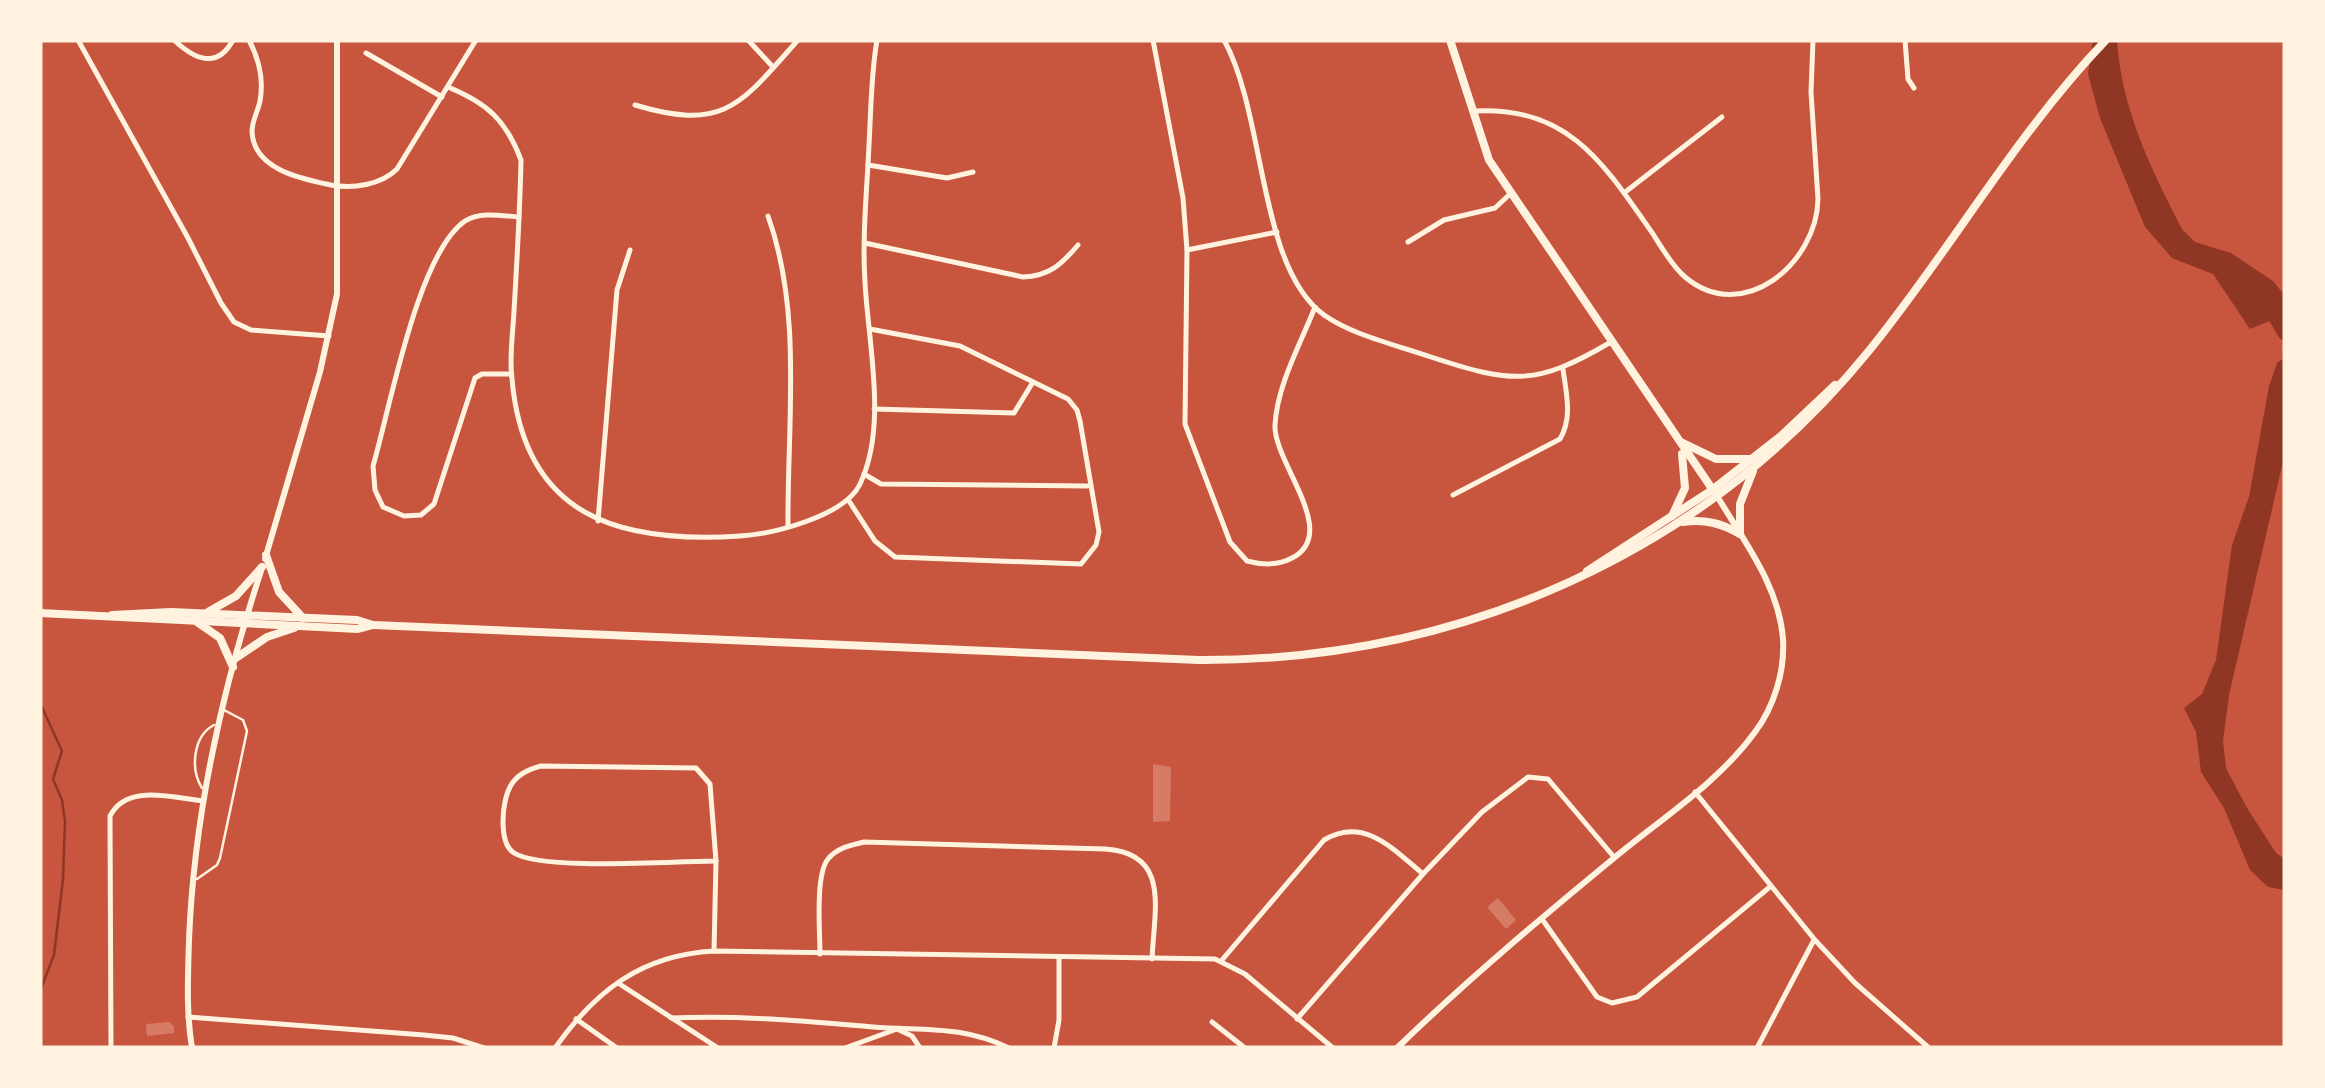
<svg xmlns="http://www.w3.org/2000/svg" width="2325" height="1088" viewBox="0 0 2325 1088" font-family="Arial,sans-serif">
<style>
.water{fill:#8f3625}
.lines{fill:none;stroke-linecap:round;stroke-linejoin:round}
.stream{stroke:#8f3625;stroke-width:2.5}
.river{stroke:#8f3625;stroke-width:15}
.building{fill:#d67c66}
.service{stroke:#fff3e0;stroke-width:2.5}
.minor{stroke:#fff3e0;stroke-width:5}
.tertiary{stroke:#fff3e0;stroke-width:6}
.secondary{stroke:#fff3e0;stroke-width:8}
</style>
<rect width="100%" height="100%" fill="#c8553d"/>
<!-- water -->
<g class="water">
<path d="M2093,40h24c4,68 34,129 65,189l13,13 36,11 42,28 12,15v19l-35,14 -37,-55 -41,-16 -27,-31 -45,-109 -12,-44z"/>
<polygon points="2285,357 2285,453 2229,695 2223,741 2226,768 2247,808 2276,853 2285,859 2285,890 2268,887 2250,870 2224,808 2201,772 2196,732 2184,708 2202,694 2216,660 2232,545 2249,497 2269,386 2277,363"/>
</g>
<g class="lines">
<!-- stream -->
<polyline class="stream" points="40,703 62,751 53,779 62,800 65,821 63,879 54,955 40,991"/>
<!-- river -->
<polyline class="river" points="2267,302 2285,333"/>
</g>
<!-- building -->
<g class="building">
<polygon points="1153,764 1171,767 1170,821 1153,822"/>
<polygon points="1498,898 1516,920 1506,929 1487,907"/>
<polygon points="169,1022 174,1026 174,1033 147,1036 146,1024"/>
</g>
<g class="lines">
<!-- service -->
<g class="service">
<path d="M202,788c-12,-19 -9,-52 12,-63"/>
<polyline points="197,879 217,865 220,858 247,731 243,720 224,710"/>
</g>
<!-- minor -->
<g class="minor">
<polyline points="78,40 188,238 221,303 234,322 251,330 329,336"/>
<path d="M174,40c20,19 43,30 59,0"/>
<path d="M249,40c10,19 15,39 11,61 -2,10 -8,20 -8,30 1,39 51,48 79,54 22,4 50,0 66,-16l79,-129"/>
<polyline points="748,40 773,67"/>
<path d="M1153,40l30,158 4,52 -2,174 45,118 17,19c15,4 32,4 45,-3 49,-25 -19,-96 -17,-133 2,-40 26,-82 40,-118"/>
<path d="M1224,40c42,76 34,227 100,275 30,21 73,30 107,42 82,27 105,29 180,-15"/>
<polyline points="1905,40 1908,79 1914,88"/>
<polyline points="366,53 442,97"/>
<path d="M448,87c39,16 58,33 73,73 -1,50 -4,101 -7,151 -1,22 -5,46 -2,68 12,138 107,165 228,157 33,-2 105,-20 120,-52 28,-58 8,-141 5,-202 -3,-45 2,-92 4,-137 2,-35 2,-71 8,-105"/>
<path d="M635,105c90,27 106,-1 163,-65"/>
<path d="M1475,111c94,-5 129,53 178,123 9,14 19,32 32,43 58,49 132,-14 133,-78l-7,-107 2,-52"/>
<polyline points="868,165 947,178 973,172"/>
<polyline points="1624,193 1722,117"/>
<path d="M768,216c35,97 19,209 20,310"/>
<polyline points="1408,242 1444,220 1495,208 1510,194"/>
<path d="M865,243l158,34c26,-1 38,-12 55,-32"/>
<polyline points="1187,250 1277,232"/>
<path d="M511,374h-29l-7,4 -41,126 -13,11 -17,1 -21,-9 -8,-17 -2,-24c17,-58 45,-213 92,-245 15,-10 38,-5 54,-4"/>
<polyline points="874,409 1014,413 1033,382"/>
<polyline points="864,474 881,484 1088,486"/>
<path d="M1453,495l107,-56c13,-22 6,-46 3,-70"/>
<polyline points="849,501 875,541 895,557 1081,564 1096,545 1099,532 1080,421 1077,410 1068,399 960,346 870,329"/>
<polyline points="598,521 617,290 630,250"/>
<path d="M541,766l155,2 14,16 6,77c-41,0 -173,10 -202,-8 -16,-10 -12,-52 -4,-66 6,-12 19,-18 31,-21z"/>
<polyline points="1695,792 1815,940 1855,983 1929,1048"/>
<polyline points="1542,919 1597,997 1612,1003 1637,997 1771,886"/>
<polyline points="714,951 716,861"/>
<path d="M820,954c0,-22 -5,-79 8,-95 9,-11 23,-14 36,-17l241,7c66,4 49,61 47,110"/>
<path d="M1222,960l102,-120c40,-24 69,9 99,34"/>
<polyline points="618,983 718,1048"/>
<polyline points="188,1017 424,1035 453,1038 484,1048"/>
<path d="M671,1018c70,-3 132,3 202,9 51,4 88,-2 136,21"/>
<polyline points="576,1019 617,1048"/>
<polyline points="1297,1019 1423,874 1482,812 1528,777 1548,779 1614,857"/>
<polyline points="1212,1022 1245,1048"/>
<path d="M111,1048l-1,-232c17,-33 63,-18 93,-15"/>
<path d="M555,1048c41,-58 87,-93 159,-97l501,8 30,15 88,74"/>
<polyline points="845,1048 897,1029 912,1036 920,1048"/>
<polyline points="1054,1048 1059,1020 1059,959"/>
<polyline points="1757,1048 1814,940"/>
</g>
<!-- tertiary -->
<g class="tertiary">
<polyline points="265,559 320,372 337,294 337,40"/>
<path d="M192,1048c-6,-36 -4,-72 -3,-108 5,-125 33,-250 72,-369"/>
<path d="M1397,1048c69,-67 143,-129 217,-190 48,-40 104,-75 141,-126 19,-25 30,-61 28,-93 -4,-53 -39,-98 -66,-143"/>
</g>
<!-- secondary -->
<g class="secondary">
<polyline points="1450,40 1489,160 1717,496"/>
<polyline points="1681,442 1716,459 1752,459"/>
<polyline points="1672,516 1685,488 1682,454"/>
<path d="M1683,522c22,-3 38,1 57,12"/>
<polyline points="1740,534 1740,504 1753,471"/>
<polyline points="266,555 279,592 303,618"/>
<polyline points="1587,571 1712,490 1781,436 1835,385"/>
<polyline points="208,612 236,596 262,567"/>
<polyline points="40,613 358,629 373,625"/>
<path d="M112,615l59,-3 186,8 16,5 826,35c260,1 504,-106 669,-308 83,-102 147,-217 238,-312"/>
<polyline points="197,622 220,638 233,667"/>
<polyline points="236,658 267,637 294,628"/>
</g>
</g>
<!-- border -->
<rect width="2325" height="1088" fill="none" stroke="#fff3e0" stroke-width="85"/>
</svg>
